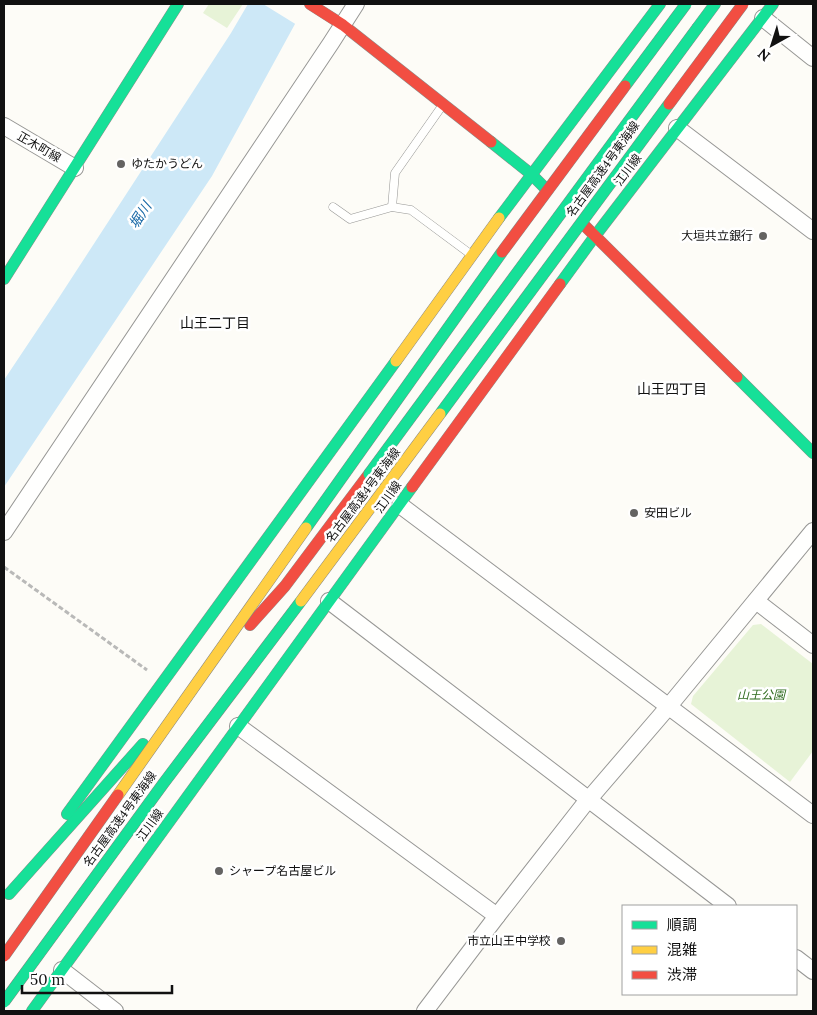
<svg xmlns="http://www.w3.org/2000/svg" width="817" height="1015" viewBox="0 0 817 1015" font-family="Lora,'Noto Sans JP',serif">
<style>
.green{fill:#e7f3d7}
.water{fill:#cde8f7}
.pier{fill:#fdfcf7}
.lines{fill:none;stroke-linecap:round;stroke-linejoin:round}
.lane-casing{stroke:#979795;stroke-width:9}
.street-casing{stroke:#979795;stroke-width:18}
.fast-casing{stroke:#8e8d8b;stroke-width:12}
.slow-casing{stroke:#8e8d8b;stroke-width:12}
.jam-casing{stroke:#8e8d8b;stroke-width:12}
.path{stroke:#b9b9b8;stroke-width:3;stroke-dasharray:5 2.5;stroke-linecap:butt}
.lane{stroke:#fffffe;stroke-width:8}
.street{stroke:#fffffe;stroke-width:16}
.fast{stroke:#16e098;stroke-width:11}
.slow{stroke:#ffcf43;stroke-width:11}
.jam{stroke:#f24e42;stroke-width:11}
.fast-bridge-casing{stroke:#858482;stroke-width:12;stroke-linecap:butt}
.slow-bridge-casing{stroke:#858482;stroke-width:12;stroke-linecap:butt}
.jam-bridge-casing{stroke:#858482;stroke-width:12;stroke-linecap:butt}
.fast-bridge{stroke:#16e098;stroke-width:11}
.slow-bridge{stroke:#ffcf43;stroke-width:11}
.jam-bridge{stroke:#f24e42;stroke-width:11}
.poi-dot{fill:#646362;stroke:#fff;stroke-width:2}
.labels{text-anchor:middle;stroke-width:5;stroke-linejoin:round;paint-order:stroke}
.street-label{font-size:12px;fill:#111;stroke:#fff}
.poi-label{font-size:12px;fill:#111;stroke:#fff;text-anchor:start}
.park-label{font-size:12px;font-style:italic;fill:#2f6b1f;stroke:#fff}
.water-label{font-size:14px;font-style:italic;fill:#1768a6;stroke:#fff}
.neighbourhood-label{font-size:14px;fill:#111;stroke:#fff}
</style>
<rect width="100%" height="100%" fill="#fdfcf7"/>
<!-- green -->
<g class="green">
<polygon points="209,4 243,4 227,28 203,13"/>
<polygon points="761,624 813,664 813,751 790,782 691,704 693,696 753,625"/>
</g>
<!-- water -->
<polygon class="water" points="248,4 315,4 295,24 212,176 4,487 4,380 58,299 231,33"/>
<!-- pier -->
<polygon class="pier" points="263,4 318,4 297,25"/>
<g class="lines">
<defs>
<g id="lane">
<polyline points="333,207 350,219 392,207 411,210 469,253"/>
<polyline points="392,207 395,173 442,106"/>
</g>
<g id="street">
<polyline points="763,18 813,58"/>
<polyline points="4,126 75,168"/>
<polyline points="677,128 813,231"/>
<polyline points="400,505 813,815"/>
<polyline points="4,532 331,43 356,4"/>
<polyline points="329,601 728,906"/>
<polyline points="756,601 813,645"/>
<polyline points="238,726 497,916"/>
<polyline points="796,958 813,971"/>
<polyline points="62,970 115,1011"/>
<polyline points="425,1011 497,916 583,806 669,706 813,531"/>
</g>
<g id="fast">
<polyline points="698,27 715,4"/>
<polyline points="491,142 531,174 544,187"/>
<polyline points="499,218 660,4"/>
<polyline points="4,279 178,4"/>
<polyline points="560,284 595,236 773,4"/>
<polyline points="737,377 813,453"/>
<polyline points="67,814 396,361"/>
<polyline points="9,894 143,744"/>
<polyline points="32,1011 412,487"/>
</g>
<polyline id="slow" points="396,361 499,218"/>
<g id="jam">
<polyline points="310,4 343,25 491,142"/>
<polyline points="583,224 737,377"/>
<polyline points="412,487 560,284"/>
<polyline points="250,625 285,586 369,474"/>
</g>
</defs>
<!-- lane casing -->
<use href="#lane" class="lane-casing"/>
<!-- street casing -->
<use href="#street" class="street-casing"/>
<!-- fast casing -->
<use href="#fast" class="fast-casing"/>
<!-- slow casing -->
<use href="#slow" class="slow-casing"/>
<!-- jam casing -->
<use href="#jam" class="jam-casing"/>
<!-- path -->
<polyline class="path" points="4,567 147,670"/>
<!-- lane -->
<use href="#lane" class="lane"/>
<!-- street -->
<use href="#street" class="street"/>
<!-- fast -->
<use href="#fast" class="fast"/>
<!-- slow -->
<use href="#slow" class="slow"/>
<!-- jam -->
<use href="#jam" class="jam"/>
<defs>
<g id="fast-bridge">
<polyline points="625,86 686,4"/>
<polyline points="440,414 669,104"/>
<polyline points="369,474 698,27"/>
<polyline points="306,528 502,252"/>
<polyline points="4,1002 163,784 301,601"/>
</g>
<g id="slow-bridge">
<polyline points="301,601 440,414"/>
<polyline points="118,795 306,528"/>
</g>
<g id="jam-bridge">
<polyline points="669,104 743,4"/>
<polyline points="502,252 625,86"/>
<polyline points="4,956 118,795"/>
</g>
</defs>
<!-- fast-bridge casing -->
<use href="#fast-bridge" class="fast-bridge-casing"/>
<!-- slow-bridge casing -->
<use href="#slow-bridge" class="slow-bridge-casing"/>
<!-- jam-bridge casing -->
<use href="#jam-bridge" class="jam-bridge-casing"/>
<!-- fast-bridge -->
<use href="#fast-bridge" class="fast-bridge"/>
<!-- slow-bridge -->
<use href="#slow-bridge" class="slow-bridge"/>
<!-- jam-bridge -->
<use href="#jam-bridge" class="jam-bridge"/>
</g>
<!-- markers -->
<g class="poi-dot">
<circle cx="121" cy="164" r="5"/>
<circle cx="763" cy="236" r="5"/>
<circle cx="634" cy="513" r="5"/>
<circle cx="219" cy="871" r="5"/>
<circle cx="561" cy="941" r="5"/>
</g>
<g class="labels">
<!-- street labels -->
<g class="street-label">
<text transform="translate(39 147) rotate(30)" y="4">正木町線</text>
<text transform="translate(603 169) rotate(-54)" y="4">名古屋高速4号東海線</text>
<text transform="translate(628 170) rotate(-53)" y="4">江川線</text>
<text transform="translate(363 495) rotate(-53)" y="4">名古屋高速4号東海線</text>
<text transform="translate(388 497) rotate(-54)" y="4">江川線</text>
<text transform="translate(120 819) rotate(-54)" y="4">名古屋高速4号東海線</text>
<text transform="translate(150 825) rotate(-54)" y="4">江川線</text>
</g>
<!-- poi labels -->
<g class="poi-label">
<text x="131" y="168">ゆたかうどん</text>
<text x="753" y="240" text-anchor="end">大垣共立銀行</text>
<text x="644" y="517">安田ビル</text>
<text x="229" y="875">シャープ名古屋ビル</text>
<text x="551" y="945" text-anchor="end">市立山王中学校</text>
</g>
<!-- park labels -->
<g class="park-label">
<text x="761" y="699">山王公園</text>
</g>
<!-- water labels -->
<g class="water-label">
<text transform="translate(140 215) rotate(-57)" y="5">堀川</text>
</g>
<!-- neighbourhood labels -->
<g class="neighbourhood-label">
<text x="215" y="328">山王二丁目</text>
<text x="672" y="394">山王四丁目</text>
</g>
</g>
<!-- border -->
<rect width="817" height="1015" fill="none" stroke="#111111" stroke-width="10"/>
<!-- legend -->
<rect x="622" y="905" width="175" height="90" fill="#ffffff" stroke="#a0a0a0"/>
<rect x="632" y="921" width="25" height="8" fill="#16e098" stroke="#a0a0a0"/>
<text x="667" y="930" font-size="15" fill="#111111">順調</text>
<rect x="632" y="946" width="25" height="8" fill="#ffcf43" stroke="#a0a0a0"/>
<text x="667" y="955" font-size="15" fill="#111111">混雑</text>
<rect x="632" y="971" width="25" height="8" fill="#f24e42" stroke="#a0a0a0"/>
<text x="667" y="980" font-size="15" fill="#111111">渋滞</text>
<!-- north arrow -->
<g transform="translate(772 45) rotate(219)" stroke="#ffffff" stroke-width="4" paint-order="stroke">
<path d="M0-4L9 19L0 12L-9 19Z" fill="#111111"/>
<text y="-8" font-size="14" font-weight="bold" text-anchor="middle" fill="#111111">N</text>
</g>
<!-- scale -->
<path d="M22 985v8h150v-8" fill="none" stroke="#111111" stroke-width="2.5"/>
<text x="30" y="985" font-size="15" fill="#111111" stroke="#ffffff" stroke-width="4" paint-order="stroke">50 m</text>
</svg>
